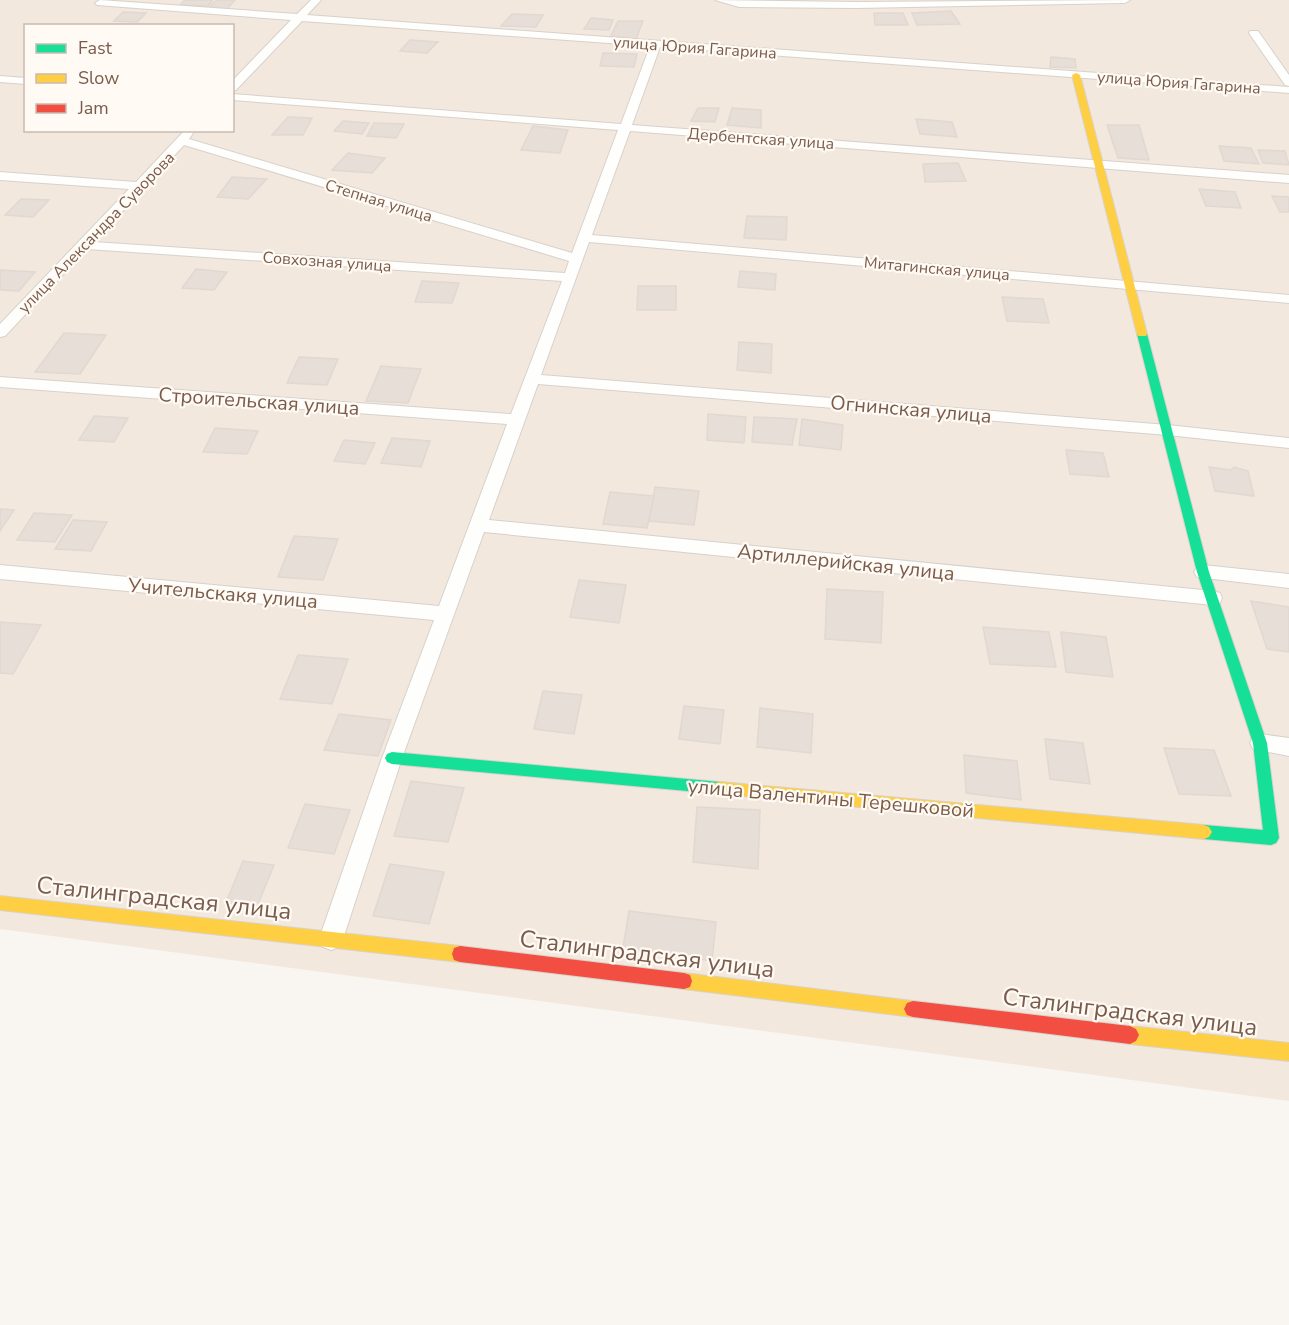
<svg xmlns="http://www.w3.org/2000/svg" width="1289" height="1325" viewBox="0 0 1289 1325" font-family="'Nunito Sans',sans-serif">
<style>
.residential{fill:#f2e8de;fill-rule:evenodd}
.building{fill:#e6ded7;stroke:#e2d8d2;stroke-width:1.5}
.lines{fill:none;stroke-linecap:round;stroke-linejoin:round}
.street-casing{stroke:#d7d1cb;stroke-width:2}
.fast-casing{stroke:#d9d2cb;stroke-width:2}
.slow-casing{stroke:#d9d2cb;stroke-width:2}
.jam-casing{stroke:#d9d2cb;stroke-width:2}
.street{fill:#fefefd;fill-rule:evenodd}
.fast{fill:#16e098;fill-rule:evenodd}
.slow{fill:#ffcf43;fill-rule:evenodd}
.jam{fill:#f24e42;fill-rule:evenodd}
.labels{text-anchor:middle;stroke-width:4.5;stroke-linejoin:round;paint-order:stroke}
.far-street-label{font-size:16px;fill:#7a5c4d;stroke:#fffaf3}
.street-label{font-size:20px;fill:#7a5c4d;stroke:#fffaf3}
.near-street-label{font-size:24px;fill:#7a5c4d;stroke:#fffaf3}
</style>
<rect width="100%" height="100%" fill="#f9f5f0"/>
<!-- residential -->
<path class="residential" d="M0,0h1289v1101l-1289,-172zM26,26h206v104h-206z"/>
<!-- building -->
<g class="building">
<polygon points="185,0 213,0 208,6 180,5"/>
<polygon points="217,0 235,0 227,9 208,8"/>
<polygon points="951,11 960,24 917,25 912,13"/>
<polygon points="123,12 146,13 137,22 114,21"/>
<polygon points="874,13 903,13 908,25 875,25"/>
<polygon points="512,14 543,15 536,27 501,26"/>
<polygon points="591,18 613,20 609,30 584,29"/>
<polygon points="618,21 643,21 636,39 611,36"/>
<polygon points="410,40 438,42 427,53 400,51"/>
<polygon points="603,53 637,54 634,67 600,66"/>
<polygon points="1051,57 1075,59 1076,68 1050,67"/>
<polygon points="698,108 719,108 715,122 691,121"/>
<polygon points="732,108 761,110 761,128 727,125"/>
<polygon points="288,117 312,118 303,135 272,135"/>
<polygon points="916,119 952,122 957,137 920,134"/>
<polygon points="343,121 369,123 362,134 334,131"/>
<polygon points="374,123 404,124 396,138 367,136"/>
<polygon points="1107,125 1139,125 1149,160 1118,158"/>
<polygon points="533,126 568,130 560,153 521,150"/>
<polygon points="1219,146 1251,148 1259,164 1224,161"/>
<polygon points="1258,150 1285,151 1289,165 1263,163"/>
<polygon points="348,153 385,158 372,173 332,170"/>
<polygon points="958,163 966,181 925,182 923,164"/>
<polygon points="232,177 267,179 248,199 217,197"/>
<polygon points="1199,189 1235,192 1241,208 1206,206"/>
<polygon points="1272,196 1289,197 1289,212 1280,212"/>
<polygon points="21,199 49,200 33,217 5,215"/>
<polygon points="747,216 787,217 786,240 744,238"/>
<polygon points="196,269 227,272 214,290 182,288"/>
<polygon points="0,270 35,272 19,291 0,290"/>
<polygon points="740,271 776,274 775,290 738,287"/>
<polygon points="422,281 459,283 452,303 415,302"/>
<polygon points="638,286 676,286 676,310 637,310"/>
<polygon points="1002,297 1043,299 1049,323 1007,321"/>
<polygon points="64,333 106,335 80,374 35,372"/>
<polygon points="739,342 772,344 771,373 737,370"/>
<polygon points="299,357 338,359 327,385 287,383"/>
<polygon points="381,366 421,369 408,403 366,401"/>
<polygon points="708,414 746,417 744,443 707,440"/>
<polygon points="94,416 128,418 114,442 79,440"/>
<polygon points="754,417 797,419 792,445 752,442"/>
<polygon points="802,419 843,425 841,450 799,445"/>
<polygon points="215,428 258,431 247,454 203,452"/>
<polygon points="392,438 430,441 421,467 381,463"/>
<polygon points="344,440 375,443 365,464 334,461"/>
<polygon points="1066,450 1103,453 1109,477 1070,474"/>
<polygon points="1209,467 1231,470 1234,467 1248,471 1254,496 1215,491"/>
<polygon points="655,487 699,491 694,525 649,521"/>
<polygon points="610,492 654,496 647,528 603,524"/>
<polygon points="0,509 14,510 0,531"/>
<polygon points="34,513 72,515 55,542 17,540"/>
<polygon points="73,520 107,522 91,551 55,549"/>
<polygon points="294,536 338,539 323,580 278,577"/>
<polygon points="579,580 626,585 619,623 570,617"/>
<polygon points="827,589 883,592 881,643 825,639"/>
<polygon points="1251,601 1289,607 1289,652 1267,649"/>
<polygon points="0,622 41,625 13,674 0,673"/>
<polygon points="983,627 1049,632 1056,667 990,664"/>
<polygon points="1061,632 1106,637 1113,677 1066,672"/>
<polygon points="298,655 348,659 332,704 280,699"/>
<polygon points="543,691 582,695 574,734 534,729"/>
<polygon points="684,706 724,710 720,744 679,739"/>
<polygon points="760,708 813,714 811,753 757,747"/>
<polygon points="339,714 391,720 378,756 324,750"/>
<polygon points="1045,739 1083,743 1090,784 1050,779"/>
<polygon points="1164,748 1214,750 1231,796 1179,794"/>
<polygon points="964,755 1017,761 1021,800 966,793"/>
<polygon points="411,781 464,788 448,842 394,836"/>
<polygon points="305,804 350,810 334,854 288,848"/>
<polygon points="697,807 760,810 758,869 693,862"/>
<polygon points="243,861 274,865 256,909 225,905"/>
<polygon points="390,864 444,872 429,924 373,916"/>
<polygon points="629,911 716,922 712,961 623,948"/>
</g>
<g class="lines">
<defs>
<g id="street">
<path d="M100,0l197,14 14,-14h10l-14,15 982,72v6l-629,-46 -28,78 657,50v8l-659,-52 -38,104 697,60v8l-700,-61 -48,133 627,50 121,13v10l-121,-13 -630,-51 -49,136 724,71 7,2 2,5 -2,5 -7,2 -729,-73 -82,226 -59,181 -4,8 -8,3 -8,-3 -4,-8 63,-181 52,-138 -434,-41v-14l439,41 68,-182 -507,-37v-10l511,37 51,-133 -475,-32 -82,87 -5,1v-13l129,-135 -129,-9v-8l136,10 49,-52h10l-6,9 383,114 46,-123 -386,-30v-6l389,30 29,-78 -348,-25 -66,69 -4,1v-10l59,-61 -194,-15 -2,-2zM184,145l385,116 -4,12 -471,-31z"/>
<polygon points="715,0 857,2 1130,0 1125,3 857,8 739,7"/>
<polygon points="1250,31 1258,31 1289,75 1289,86 1285,85 1249,33"/>
<polygon points="0,76 26,78 26,84 0,82"/>
<polygon points="1203,565 1289,574 1289,588 1197,577 1194,572 1197,567"/>
<polygon points="1260,734 1289,738 1289,756 1253,749 1250,743 1253,737"/>
</g>
<g id="fast">
<polygon points="1142,331 1147,334 1209,572 1267,743 1279,838 1276,843 1271,845 1204,839 1199,837 1196,832 1199,827 1204,825 1263,830 1253,743 1197,572 1137,334"/>
<polygon points="392,752 720,782 725,783 727,788 725,793 720,794 392,764 387,762 385,758 387,754"/>
</g>
<g id="slow">
<polygon points="1076,73 1080,75 1147,334 1146,336 1138,336 1137,334 1072,75"/>
<polygon points="720,782 1204,825 1209,827 1212,832 1209,837 1204,839 720,794 715,793 713,788 715,783"/>
<polygon points="0,896 460,946 466,948 468,954 466,960 460,962 0,910"/>
<polygon points="684,973 913,1001 919,1003 922,1009 919,1015 913,1017 684,989 678,987 676,981 678,975"/>
<polygon points="1130,1026 1289,1043 1289,1061 1130,1044 1124,1041 1121,1035 1124,1029"/>
</g>
<g id="jam">
<polygon points="460,946 684,973 690,975 692,981 690,987 684,989 460,962 454,960 452,954 454,948"/>
<polygon points="913,1001 1130,1026 1136,1029 1139,1035 1136,1041 1130,1044 913,1017 907,1015 904,1009 907,1003"/>
</g>
</defs>
<!-- street casing -->
<use href="#street" class="street-casing"/>
<!-- fast casing -->
<use href="#fast" class="fast-casing"/>
<!-- slow casing -->
<use href="#slow" class="slow-casing"/>
<!-- jam casing -->
<use href="#jam" class="jam-casing"/>
<!-- street -->
<use href="#street" class="street"/>
<!-- fast -->
<use href="#fast" class="fast"/>
<!-- slow -->
<use href="#slow" class="slow"/>
<!-- jam -->
<use href="#jam" class="jam"/>
</g>
<g class="labels">
<!-- far-street labels -->
<g class="far-street-label">
<text transform="translate(695 47) rotate(4)" y="6">улица Юрия Гагарина</text>
<text transform="translate(1179 82) rotate(4)" y="6">улица Юрия Гагарина</text>
<text transform="translate(761 138) rotate(4)" y="6">Дербентская улица</text>
<text transform="translate(379 200) rotate(17)" y="6">Степная улица</text>
<text transform="translate(96 232) rotate(-46)" y="6">улица Александра Суворова</text>
<text transform="translate(327 261) rotate(4)" y="6">Совхозная улица</text>
<text transform="translate(937 268) rotate(5)" y="6">Митагинская улица</text>
</g>
<!-- street labels -->
<g class="street-label">
<text transform="translate(259 401) rotate(4)" y="7">Строительская улица</text>
<text transform="translate(911 409) rotate(5)" y="7">Огнинская улица</text>
<text transform="translate(846 562) rotate(6)" y="7">Артиллерийская улица</text>
<text transform="translate(223 593) rotate(5)" y="7">Учительскакя улица</text>
<text transform="translate(831 798) rotate(5)" y="7">улица Валентины Терешковой</text>
</g>
<!-- near-street labels -->
<g class="near-street-label">
<text transform="translate(164 898) rotate(6)" y="8">Сталинградская улица</text>
<text transform="translate(647 954) rotate(7)" y="8">Сталинградская улица</text>
<text transform="translate(1130 1012) rotate(7)" y="8">Сталинградская улица</text>
</g>
</g>
<!-- legend -->
<rect x="24" y="24" width="210" height="108" fill="#fffaf3" stroke="#cabbb1" stroke-width="1.5"/>
<rect x="36" y="44" width="30" height="9" fill="#16e098" stroke="#cabbb1" stroke-width="1.5"/>
<text x="78" y="54" font-size="18" fill="#7a5c4d">Fast</text>
<rect x="36" y="74" width="30" height="9" fill="#ffcf43" stroke="#cabbb1" stroke-width="1.5"/>
<text x="78" y="84" font-size="18" fill="#7a5c4d">Slow</text>
<rect x="36" y="104" width="30" height="9" fill="#f24e42" stroke="#cabbb1" stroke-width="1.5"/>
<text x="78" y="114" font-size="18" fill="#7a5c4d">Jam</text>
</svg>
